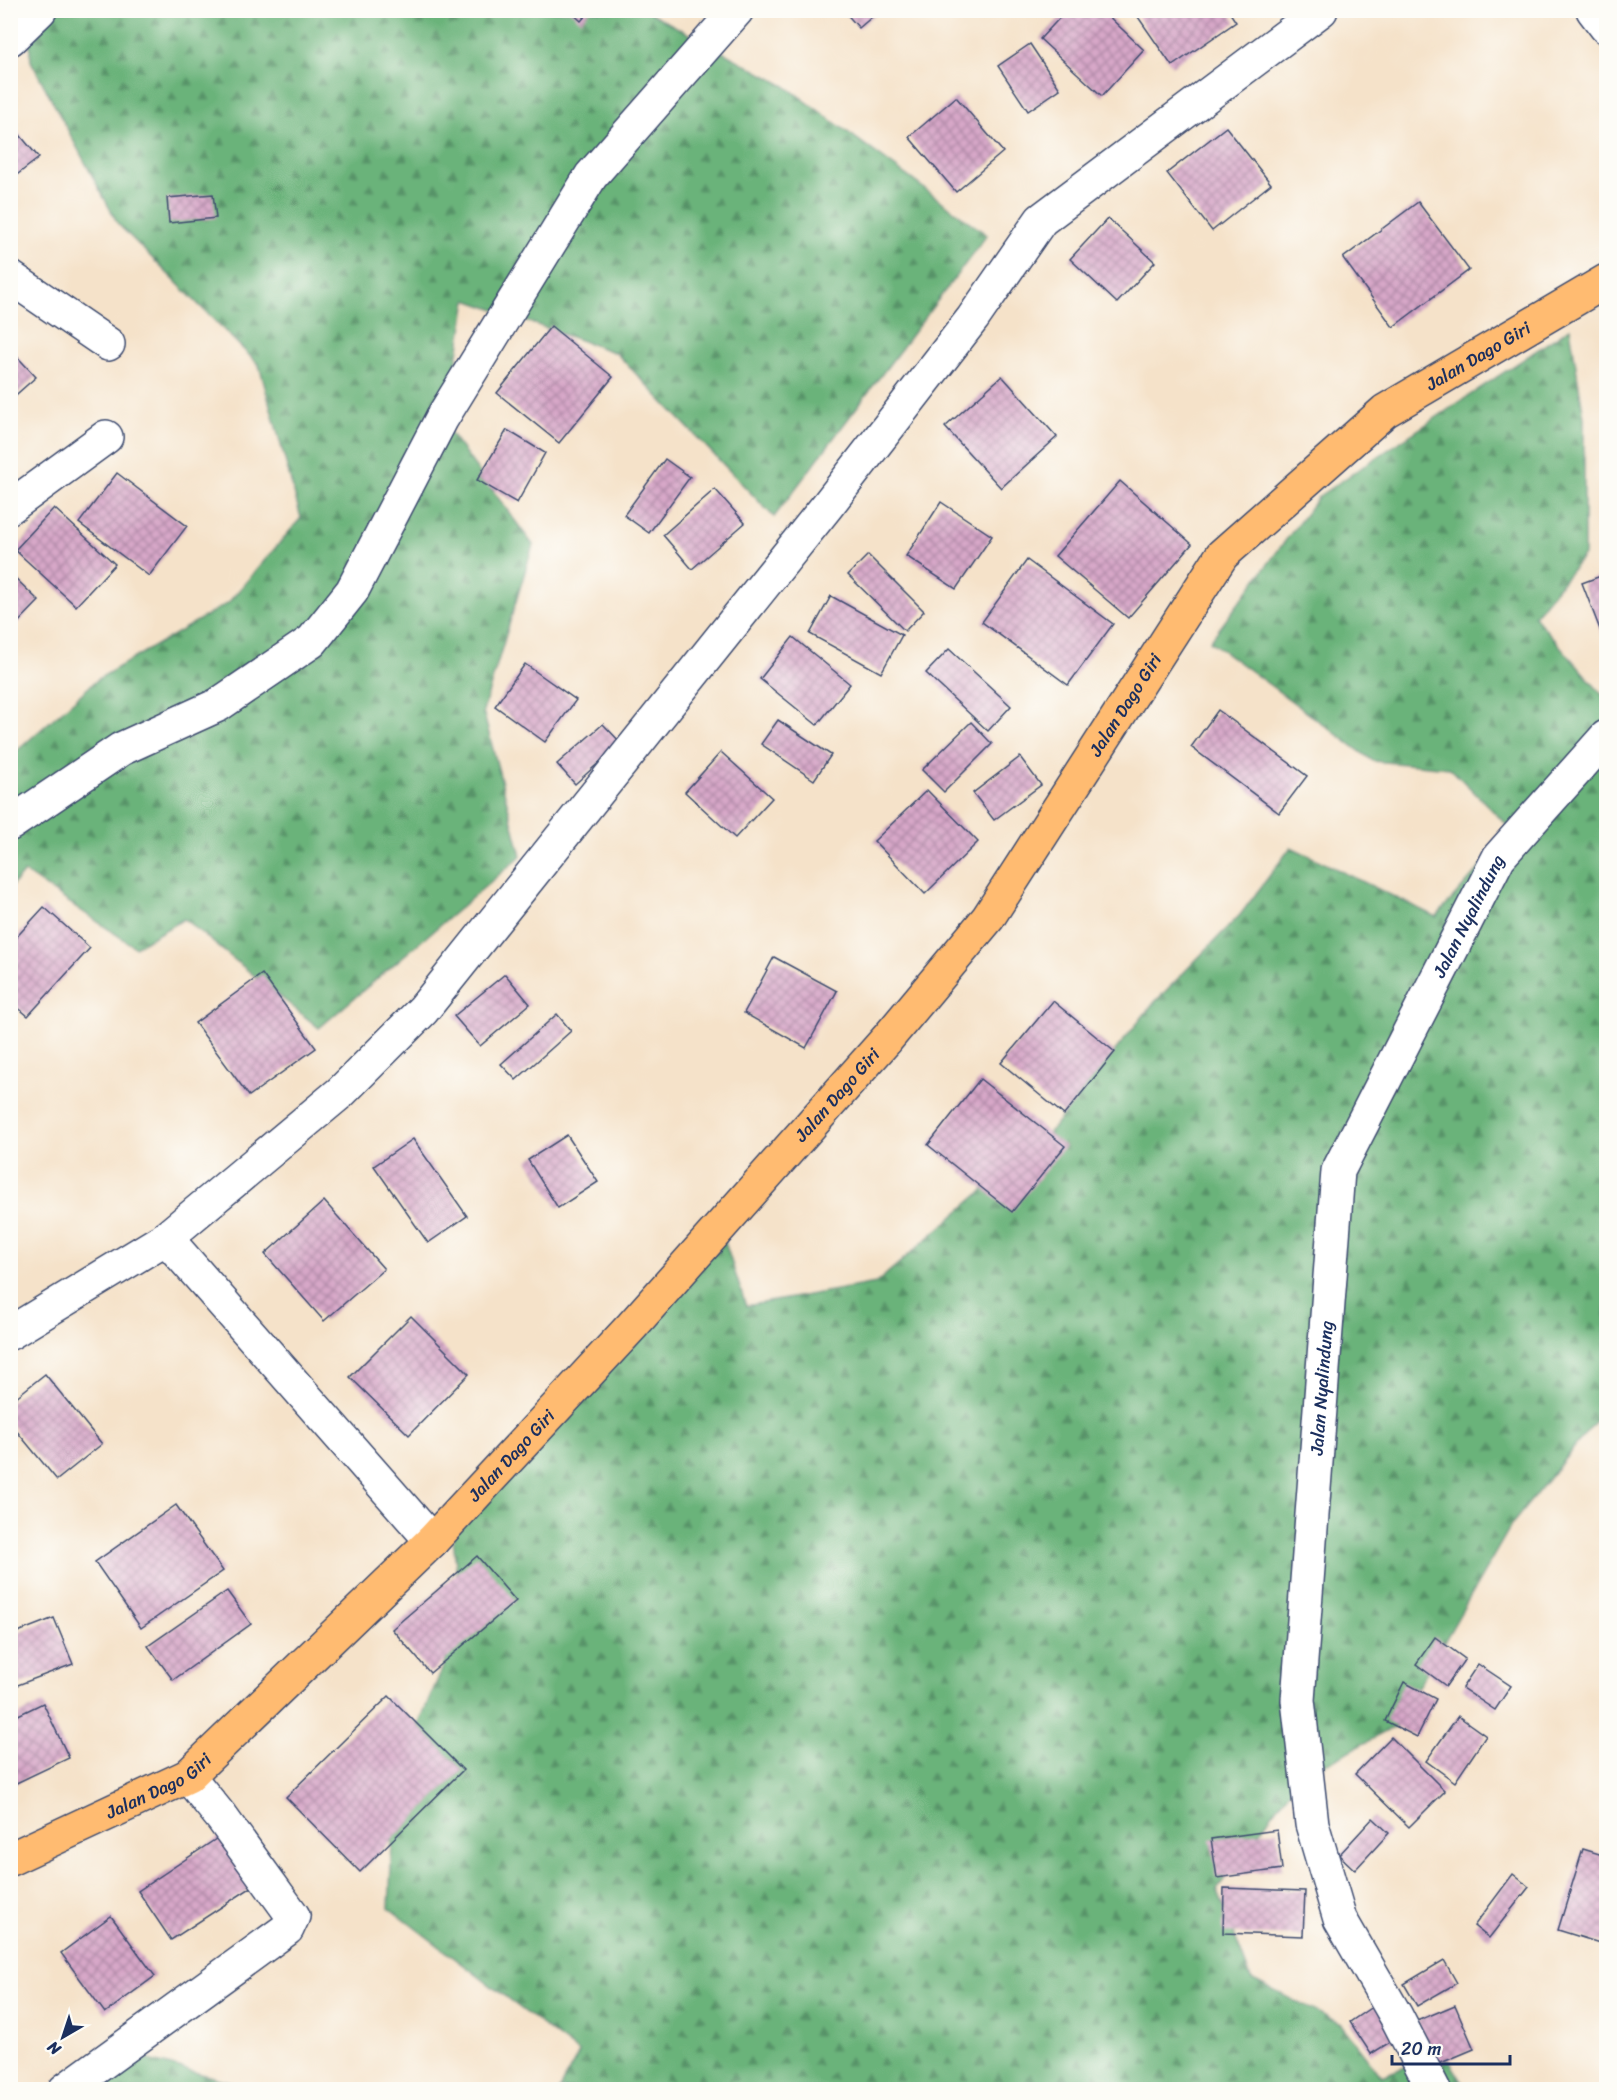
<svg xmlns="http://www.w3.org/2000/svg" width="1617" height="2100" viewBox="0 0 1617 2100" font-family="Sriracha,sans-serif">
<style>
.forest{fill:url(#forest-firs);stroke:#42716c;stroke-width:1.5}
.building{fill:url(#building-cross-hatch)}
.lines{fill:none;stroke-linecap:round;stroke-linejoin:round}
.minor-casing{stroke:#3c4a6e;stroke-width:36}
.major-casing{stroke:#3c4a6e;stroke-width:36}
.minor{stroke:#fff;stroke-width:33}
.major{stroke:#ffbb71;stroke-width:33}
.labels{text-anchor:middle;stroke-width:6;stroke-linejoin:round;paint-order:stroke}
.street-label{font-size:18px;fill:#1b2f5e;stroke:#fdfcf7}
</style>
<defs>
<pattern id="forest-firs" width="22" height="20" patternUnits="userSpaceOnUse" patternTransform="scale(1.5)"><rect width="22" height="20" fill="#6ab37a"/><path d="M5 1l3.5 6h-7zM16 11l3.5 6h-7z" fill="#569267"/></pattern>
<pattern id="building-cross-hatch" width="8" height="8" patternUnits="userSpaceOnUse" patternTransform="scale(1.5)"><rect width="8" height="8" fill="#d7a7c8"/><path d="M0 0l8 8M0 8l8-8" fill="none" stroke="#ae88a6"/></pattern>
</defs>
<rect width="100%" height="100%" fill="#fdfcf7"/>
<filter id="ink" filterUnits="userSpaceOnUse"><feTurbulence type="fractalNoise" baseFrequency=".0167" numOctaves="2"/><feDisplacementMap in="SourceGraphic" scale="12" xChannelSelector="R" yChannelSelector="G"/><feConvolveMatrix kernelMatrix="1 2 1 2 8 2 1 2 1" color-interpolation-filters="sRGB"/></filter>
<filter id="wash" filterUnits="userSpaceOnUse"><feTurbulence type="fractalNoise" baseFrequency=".008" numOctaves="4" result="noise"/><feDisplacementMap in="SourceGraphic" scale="24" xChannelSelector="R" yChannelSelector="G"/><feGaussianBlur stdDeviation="1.35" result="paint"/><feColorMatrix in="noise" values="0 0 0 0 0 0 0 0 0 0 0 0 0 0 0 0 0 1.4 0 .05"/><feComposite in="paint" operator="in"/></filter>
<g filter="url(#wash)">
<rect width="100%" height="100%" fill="#f5e2c9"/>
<!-- forest -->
<g class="forest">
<polygon points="26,11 647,11 785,86 987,235 774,517 616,353 467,300 446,427 533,545 483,711 521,856 319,1028 184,919 135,947 24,872 11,887 11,756 98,679 228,603 301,518 259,365 118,224 31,61"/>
<polygon points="1570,328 1584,418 1584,555 1534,616 1606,699 1606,1408 1512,1524 1395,1727 1299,1778 1217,1889 1251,1979 1341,2024 1381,2076 1444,2053 1467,2089 559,2089 579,2053 389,1908 395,1779 462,1623 452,1528 722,1233 746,1306 876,1283 1047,1135 1152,1005 1240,915 1291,847 1436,917 1513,831 1450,768 1373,761 1210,641 1319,496"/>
<polygon points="138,2057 257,2089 93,2090"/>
</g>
<g id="blocks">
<!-- building -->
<g class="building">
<polygon points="569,10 591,10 581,21"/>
<polygon points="843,10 880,10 859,28"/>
<polygon points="1067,10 1102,10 1144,50 1102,96 1040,39"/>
<polygon points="1147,10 1228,10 1236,22 1172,66 1138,17"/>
<polygon points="1030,44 1060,89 1028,111 998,66"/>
<polygon points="956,97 1003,152 956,192 909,137"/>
<polygon points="10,123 39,158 10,180"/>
<polygon points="1226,127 1271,184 1212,231 1167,173"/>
<polygon points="213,194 216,218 169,223 167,198"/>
<polygon points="1418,202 1469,270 1393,327 1343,258"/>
<polygon points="1108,218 1155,262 1117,303 1070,259"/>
<polygon points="551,326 613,377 559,443 497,393"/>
<polygon points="10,349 36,377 10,400"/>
<polygon points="1002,376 1057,437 1001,488 945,427"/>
<polygon points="507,430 545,453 517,503 477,480"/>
<polygon points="665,459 690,477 649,533 624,515"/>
<polygon points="117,473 187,526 149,576 79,523"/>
<polygon points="1120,481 1192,544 1128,618 1055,556"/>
<polygon points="715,489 745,523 692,569 663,535"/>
<polygon points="941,502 992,536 956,589 906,556"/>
<polygon points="54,508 115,564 76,606 15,550"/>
<polygon points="868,555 924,611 905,631 848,575"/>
<polygon points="1027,560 1113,624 1068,685 982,622"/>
<polygon points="10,573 39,601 10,631"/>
<polygon points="1606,574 1606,645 1582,583"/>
<polygon points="831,596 902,635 881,673 810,634"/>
<polygon points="793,637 850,684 817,725 760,679"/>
<polygon points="949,649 1011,706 988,731 926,673"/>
<polygon points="525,664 576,700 545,742 495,706"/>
<polygon points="1218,710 1307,776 1279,813 1191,747"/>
<polygon points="778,720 831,755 814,780 761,744"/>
<polygon points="971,722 992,744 944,792 922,770"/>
<polygon points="603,724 621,743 575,784 557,764"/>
<polygon points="721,752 772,798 735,838 685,792"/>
<polygon points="1020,757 1041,785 994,820 973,793"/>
<polygon points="927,790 978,842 925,894 874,841"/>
<polygon points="44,907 90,948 28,1016 10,1001 10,944"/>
<polygon points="774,957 837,991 806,1048 744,1013"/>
<polygon points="262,974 316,1048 249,1096 195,1023"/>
<polygon points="505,974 530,1004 480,1046 454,1016"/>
<polygon points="1053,1001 1115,1052 1064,1115 1001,1063"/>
<polygon points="557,1014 571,1031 516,1080 501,1064"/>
<polygon points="980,1079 1065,1146 1012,1212 928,1145"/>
<polygon points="567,1135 598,1182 558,1208 528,1160"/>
<polygon points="413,1139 467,1216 428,1243 374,1166"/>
<polygon points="324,1201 384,1269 324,1321 265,1254"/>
<polygon points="411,1316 469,1374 409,1435 350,1377"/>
<polygon points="45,1374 102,1444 57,1480 10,1423 10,1402"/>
<polygon points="176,1505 223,1571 141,1628 95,1562"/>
<polygon points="477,1556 516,1601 430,1673 392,1629"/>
<polygon points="227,1591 251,1624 173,1680 148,1646"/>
<polygon points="54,1618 73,1664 10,1688 10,1635"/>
<polygon points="1435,1637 1465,1659 1446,1686 1416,1664"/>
<polygon points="1478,1664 1511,1686 1495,1710 1462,1688"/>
<polygon points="1404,1682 1436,1699 1417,1737 1385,1721"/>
<polygon points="389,1696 463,1770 360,1872 286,1797"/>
<polygon points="43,1703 69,1758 10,1786 10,1719"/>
<polygon points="1458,1716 1486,1736 1455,1782 1426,1761"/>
<polygon points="1391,1737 1445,1791 1409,1827 1355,1774"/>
<polygon points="1373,1818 1389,1833 1355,1870 1339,1855"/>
<polygon points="1277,1830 1282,1869 1217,1878 1211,1839"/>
<polygon points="222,1835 255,1885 171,1940 138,1891"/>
<polygon points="1583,1849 1606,1856 1606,1945 1558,1930"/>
<polygon points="1513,1874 1529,1887 1489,1938 1474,1926"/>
<polygon points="1224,1888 1305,1891 1303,1936 1223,1933"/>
<polygon points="111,1916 155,1976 105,2013 61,1953"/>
<polygon points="1444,1960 1457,1983 1417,2006 1404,1984"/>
<polygon points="1382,2000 1403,2034 1371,2054 1350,2022"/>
<polygon points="1455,2005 1474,2049 1436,2065 1417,2021"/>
</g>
</g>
</g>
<g filter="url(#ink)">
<use href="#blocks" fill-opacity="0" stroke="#3c4a6e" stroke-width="1.5"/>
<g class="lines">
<defs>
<g id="minor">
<polyline points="1593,10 1606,27"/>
<polyline points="10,39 40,10"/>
<polyline points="10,277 108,344"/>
<polyline points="10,507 106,437"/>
<polyline points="10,824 121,749 218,705 312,641 352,591 442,418 591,176 737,10"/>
<polyline points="166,1238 432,1541"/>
<polyline points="10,1333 166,1238 341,1092 423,1010 827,506 973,318 1041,220 1321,10"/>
<polyline points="65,2090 287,1929 293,1916 222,1818 188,1776"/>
<path id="s1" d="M1434,2090l-38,-74 -56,-97 -28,-95 -14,-124 40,-529 161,-314 107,-120"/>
</g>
<g id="major">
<path id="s2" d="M10,1859l178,-83 244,-235 200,-215 255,-287 101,-121 234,-363 163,-144 221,-130"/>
</g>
</defs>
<!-- minor casing -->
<use href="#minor" class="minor-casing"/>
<!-- major casing -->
<use href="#major" class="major-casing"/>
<!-- minor -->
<use href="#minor" class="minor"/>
<!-- major -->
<use href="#major" class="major"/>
</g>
</g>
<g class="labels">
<!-- street labels -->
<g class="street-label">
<text dy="6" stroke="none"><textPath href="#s2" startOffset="2128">Jalan Dago Giri</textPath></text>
<text dy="6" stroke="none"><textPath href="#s2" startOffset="1624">Jalan Dago Giri</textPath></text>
<text dy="6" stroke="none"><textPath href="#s1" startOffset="1236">Jalan Nyalindung</textPath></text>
<text dy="6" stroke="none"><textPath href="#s2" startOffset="1138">Jalan Dago Giri</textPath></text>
<text dy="6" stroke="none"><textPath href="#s1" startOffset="732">Jalan Nyalindung</textPath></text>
<text dy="6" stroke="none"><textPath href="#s2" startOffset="652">Jalan Dago Giri</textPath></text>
<text dy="6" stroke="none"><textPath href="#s2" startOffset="166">Jalan Dago Giri</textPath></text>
</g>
</g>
<!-- margin -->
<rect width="1617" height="2100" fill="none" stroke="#fdfcf7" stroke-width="36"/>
<!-- north arrow -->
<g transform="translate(63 2037) rotate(219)" stroke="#fdfcf7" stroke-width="4.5" paint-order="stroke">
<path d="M0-4.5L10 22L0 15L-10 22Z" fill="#1b2f5e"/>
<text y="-9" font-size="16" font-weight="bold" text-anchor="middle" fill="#1b2f5e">N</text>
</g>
<!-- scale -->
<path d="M1392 2055v9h118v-9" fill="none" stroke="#1b2f5e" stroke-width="3"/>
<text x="1401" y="2055" font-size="18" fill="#1b2f5e" stroke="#fdfcf7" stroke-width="4.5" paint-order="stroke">20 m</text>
</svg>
